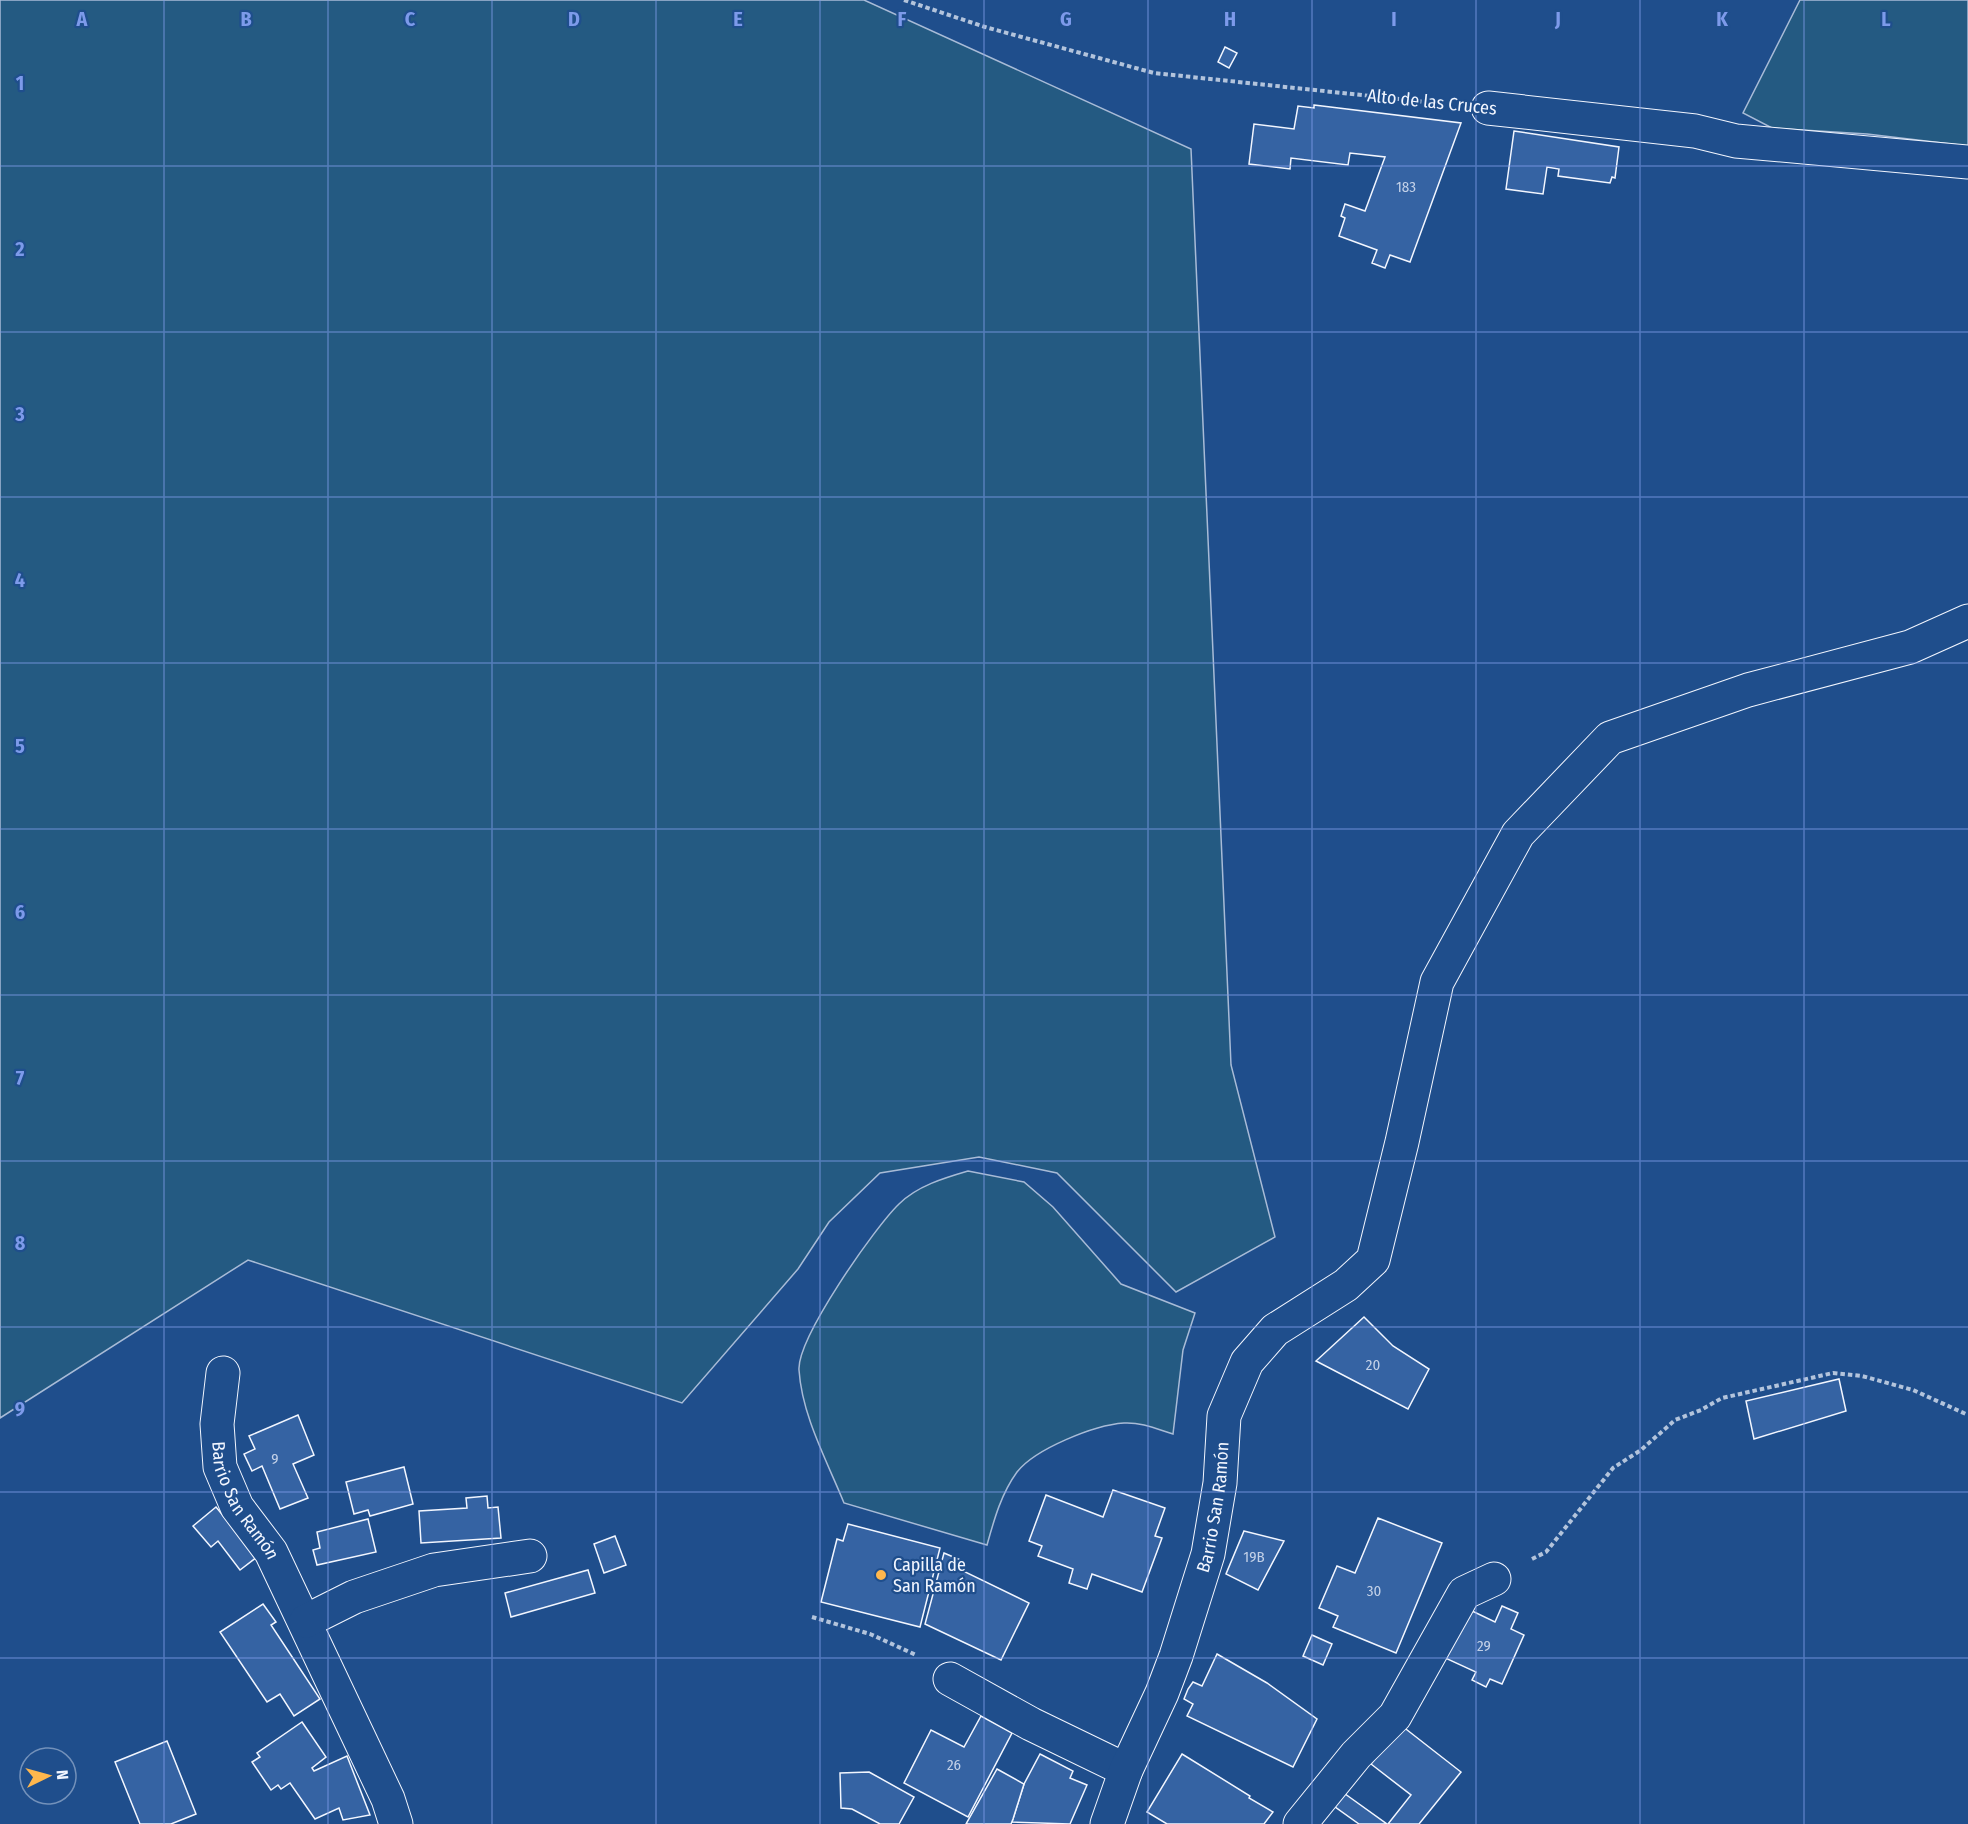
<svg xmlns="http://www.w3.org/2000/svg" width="1968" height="1824" viewBox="0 0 1968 1824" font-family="'Fira Sans Condensed',sans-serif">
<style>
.green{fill:#245a82;stroke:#a8bbd7;stroke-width:1.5}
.building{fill:#3563a3;stroke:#f2f6ff;stroke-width:1.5}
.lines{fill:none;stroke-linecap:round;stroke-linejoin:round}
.minor-casing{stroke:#f2f6ff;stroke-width:35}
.path{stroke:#b3c4dc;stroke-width:4;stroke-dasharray:4.5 3;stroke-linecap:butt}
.minor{stroke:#1f4e8c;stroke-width:33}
.grid{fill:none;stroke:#7d9aea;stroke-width:1.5;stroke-opacity:0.55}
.poi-dot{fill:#ffb74d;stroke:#1f4e8c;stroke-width:2}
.labels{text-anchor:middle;stroke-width:4.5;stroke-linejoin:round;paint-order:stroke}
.number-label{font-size:15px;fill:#c3d1e8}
.street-label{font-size:18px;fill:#f2f6ff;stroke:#1f4e8c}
.poi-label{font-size:18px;fill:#f2f6ff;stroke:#1f4e8c;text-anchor:start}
.grid-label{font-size:20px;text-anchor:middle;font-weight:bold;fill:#7d9aea;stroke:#1f4e8c;stroke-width:4.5;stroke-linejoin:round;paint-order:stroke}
</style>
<rect width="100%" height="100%" fill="#1f4e8c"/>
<!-- green -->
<g class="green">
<polygon points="0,0 864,0 1191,149 1231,1065 1275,1237 1176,1292 1057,1173 979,1157 880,1173 829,1222 798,1269 682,1403 248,1260 0,1418"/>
<polygon points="1800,0 1968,0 1968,146 1867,134 1772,128 1743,113"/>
<path d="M968,1171l56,11 29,25 68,77 74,29 -12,37 -10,84c-16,-5 -32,-12 -49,-11 -30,2 -89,26 -107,49 -16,22 -23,48 -30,73l-143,-42c-17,-42 -42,-87 -45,-133 -2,-32 76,-143 100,-166 18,-18 45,-26 69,-33z"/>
</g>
<!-- building -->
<g class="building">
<polygon points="1225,47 1237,53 1229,68 1218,62"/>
<polygon points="1314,105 1461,123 1410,262 1390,255 1385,268 1372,263 1377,250 1339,236 1345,218 1341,216 1345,204 1365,211 1385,157 1350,153 1348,165 1291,158 1290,169 1249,164 1254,124 1294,129 1298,106 1314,108"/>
<polygon points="1514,131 1619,147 1615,178 1612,177 1610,183 1558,176 1559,169 1547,167 1543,194 1506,189"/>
<polygon points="1364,1317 1393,1346 1429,1369 1408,1409 1316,1361"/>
<polygon points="1839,1379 1846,1411 1754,1439 1746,1401"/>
<polygon points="298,1415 314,1455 293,1464 308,1498 280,1509 262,1466 252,1471 244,1454 255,1449 249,1436"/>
<polygon points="404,1467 413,1504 370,1516 368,1510 354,1514 346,1482"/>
<polygon points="1113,1490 1165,1508 1155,1536 1162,1538 1142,1592 1092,1574 1087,1589 1069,1583 1073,1569 1038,1556 1042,1546 1029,1541 1046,1495 1103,1517"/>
<polygon points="487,1496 488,1508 498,1507 501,1538 421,1543 419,1511 467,1508 466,1498"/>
<polygon points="216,1507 257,1557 240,1570 218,1541 211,1547 193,1526"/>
<polygon points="1378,1518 1442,1543 1396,1653 1333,1627 1338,1616 1319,1608 1337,1566 1355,1573"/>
<polygon points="368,1519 376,1552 317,1565 313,1550 320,1548 317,1532"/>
<polygon points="848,1524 940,1548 920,1627 821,1602 837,1539 843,1541"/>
<polygon points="1244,1531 1284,1541 1258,1590 1226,1574"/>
<polygon points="615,1536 626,1565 604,1573 594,1544"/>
<polygon points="944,1553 965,1562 961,1570 1029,1603 1001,1660 925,1624"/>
<polygon points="588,1570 595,1593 511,1617 505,1593"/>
<polygon points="263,1604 276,1622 271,1625 320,1699 294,1716 280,1694 267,1702 220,1632"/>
<polygon points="1502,1606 1518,1613 1511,1629 1524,1635 1502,1684 1490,1679 1486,1687 1472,1680 1476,1672 1443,1657 1466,1608 1495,1622"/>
<polygon points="1312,1635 1332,1644 1323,1665 1303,1656"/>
<polygon points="1217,1654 1267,1683 1317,1719 1293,1767 1187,1716 1193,1704 1184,1699 1188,1689 1193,1682 1202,1686"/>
<polygon points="981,1716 1012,1733 968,1817 904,1783 931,1730 964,1747"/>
<polygon points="302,1722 326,1757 312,1768 314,1771 347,1756 370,1815 343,1820 339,1808 315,1819 290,1783 281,1789 278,1785 271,1790 252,1762 260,1757 257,1753"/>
<polygon points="1402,1726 1461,1772 1419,1824 1388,1824 1411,1795 1371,1764"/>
<polygon points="167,1741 196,1814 171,1824 140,1824 115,1762"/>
<polygon points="1040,1754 1073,1771 1070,1778 1087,1785 1070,1824 1012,1822 1024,1784"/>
<polygon points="1182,1754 1250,1796 1249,1798 1273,1812 1264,1824 1167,1824 1147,1812"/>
<polygon points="997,1769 1024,1784 1013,1819 1011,1824 966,1824"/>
<polygon points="869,1772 914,1797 899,1824 880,1824 852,1809 841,1808 840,1773"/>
<polygon points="1341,1791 1387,1824 1359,1824 1331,1804"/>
</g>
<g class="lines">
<defs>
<g id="minor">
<polyline points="1488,108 1695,131 1736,141 1968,162"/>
<path id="s1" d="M223,1373l-6,51 3,43 17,40 34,45 117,247 8,25"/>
<polyline points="306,1621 354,1597 434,1570 530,1556"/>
<polyline points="950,1679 1031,1724 1126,1770"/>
<path id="s2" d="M1107,1824l19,-54 36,-77 14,-37 32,-102 12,-71 4,-67 23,-54 28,-32 71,-45 27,-25 29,-118 35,-160 81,-148 92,-96 138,-48 162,-43 58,-26"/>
<polyline points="1300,1824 1356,1755 1395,1716 1464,1593 1494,1579"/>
</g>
</defs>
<!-- minor casing -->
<use href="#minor" class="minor-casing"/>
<!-- path -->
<g class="path">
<polyline points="904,0 985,27 1154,73 1446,104"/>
<polyline points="1532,1559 1546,1552 1613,1468 1641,1450 1675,1420 1701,1410 1722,1398 1833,1373 1862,1376 1913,1390 1968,1415"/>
<polyline points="812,1617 870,1634 916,1655"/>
</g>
<!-- minor -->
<use href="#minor" class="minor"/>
</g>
<!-- grid -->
<path class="grid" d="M164,0v1824M328,0v1824M492,0v1824M656,0v1824M820,0v1824M984,0v1824M1148,0v1824M1312,0v1824M1476,0v1824M1640,0v1824M1804,0v1824M0,166h1968M0,332h1968M0,497h1968M0,663h1968M0,829h1968M0,995h1968M0,1161h1968M0,1327h1968M0,1492h1968M0,1658h1968"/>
<!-- markers -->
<circle class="poi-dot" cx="881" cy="1575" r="6"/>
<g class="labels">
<!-- number labels -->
<g class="number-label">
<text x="1406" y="192">183</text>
<text x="1373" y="1370">20</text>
<text x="275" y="1464">9</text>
<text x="1254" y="1562">19B</text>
<text x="1374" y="1596">30</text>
<text x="1484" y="1651">29</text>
<text x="954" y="1770">26</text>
</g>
<!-- street labels -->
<g class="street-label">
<text transform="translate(1432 102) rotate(6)" y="6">Alto de las Cruces</text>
<text dy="6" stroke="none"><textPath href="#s1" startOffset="135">Barrio San Ramón</textPath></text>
<text dy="6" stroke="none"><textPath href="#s2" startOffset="336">Barrio San Ramón</textPath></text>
</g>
<!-- poi labels -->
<g class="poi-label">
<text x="893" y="1571">Capilla de<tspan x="893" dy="21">San Ramón</tspan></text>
</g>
</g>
<g class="grid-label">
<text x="82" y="26">A</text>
<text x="246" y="26">B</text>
<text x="410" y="26">C</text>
<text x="574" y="26">D</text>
<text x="738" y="26">E</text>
<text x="902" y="26">F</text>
<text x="1066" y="26">G</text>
<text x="1230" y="26">H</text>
<text x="1394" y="26">I</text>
<text x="1558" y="26">J</text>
<text x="1722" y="26">K</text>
<text x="1886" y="26">L</text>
<text x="20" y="90">1</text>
<text x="20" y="256">2</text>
<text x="20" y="421">3</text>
<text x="20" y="587">4</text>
<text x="20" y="753">5</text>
<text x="20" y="919">6</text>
<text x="20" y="1085">7</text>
<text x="20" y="1250">8</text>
<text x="20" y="1416">9</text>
</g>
<!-- north arrow -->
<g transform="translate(48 1776) rotate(85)"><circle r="28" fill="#1f4e8c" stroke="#7391ba" stroke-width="1.5"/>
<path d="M0-4.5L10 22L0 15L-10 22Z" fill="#ffb74d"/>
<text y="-9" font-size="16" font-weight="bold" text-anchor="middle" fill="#f2f6ff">N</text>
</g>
</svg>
